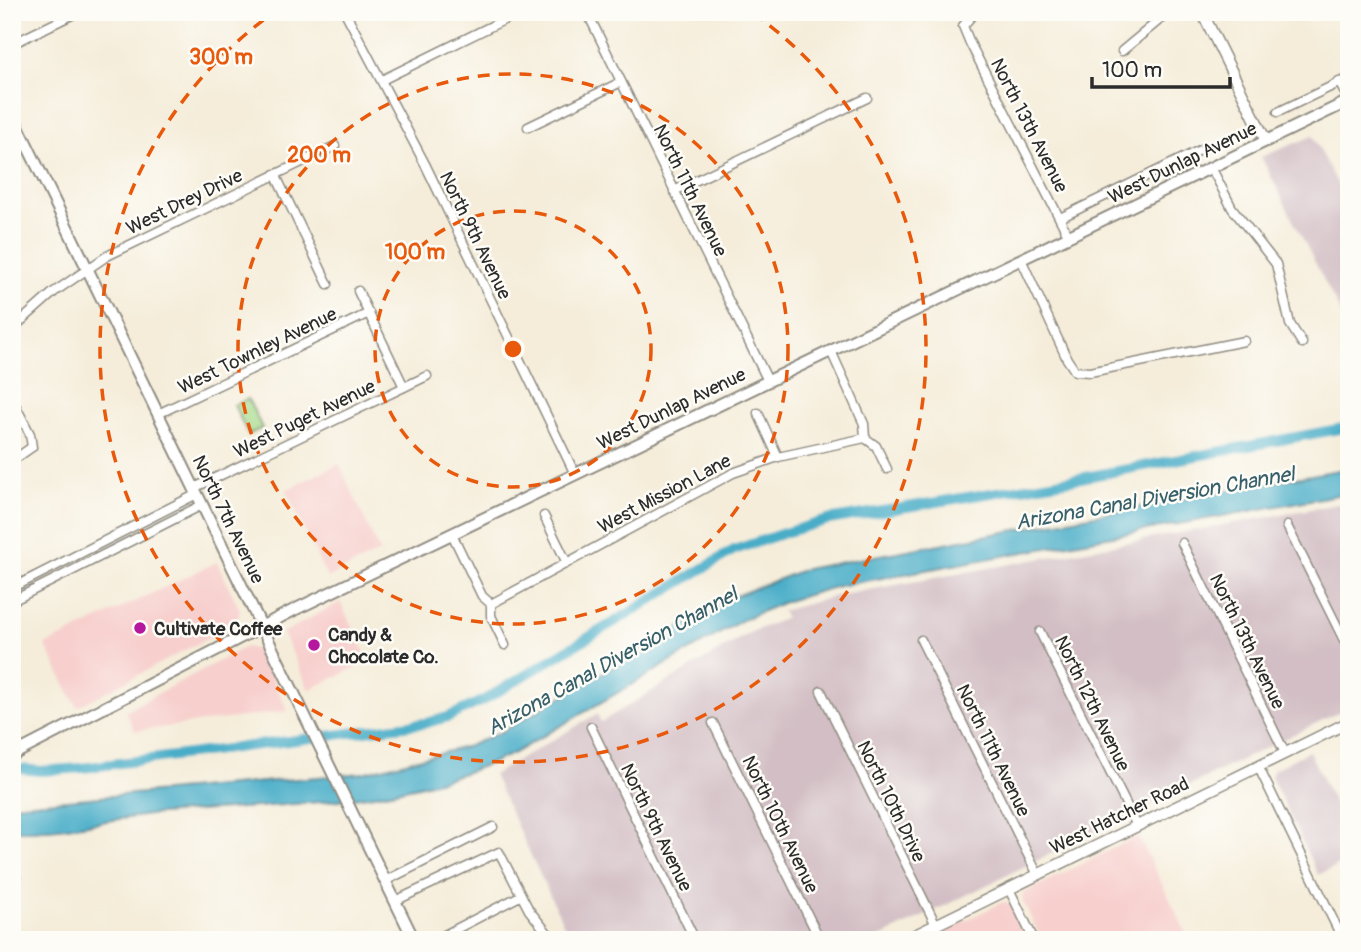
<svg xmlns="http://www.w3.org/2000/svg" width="1361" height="952" viewBox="0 0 1361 952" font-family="Pangolin,sans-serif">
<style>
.built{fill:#f7d0ce}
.industrial{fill:#d2bec4}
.green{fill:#a5da8a;stroke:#68825a;stroke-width:2}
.water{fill:#49adc8;stroke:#3a6c7a;stroke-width:2}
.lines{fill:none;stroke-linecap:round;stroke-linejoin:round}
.canal{stroke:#49adc8;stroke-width:10}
.minor-casing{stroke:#908c82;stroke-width:11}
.tertiary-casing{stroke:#908c82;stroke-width:13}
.secondary-casing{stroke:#908c82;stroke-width:14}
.minor{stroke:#fff;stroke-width:8}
.tertiary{stroke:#fff;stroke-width:10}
.secondary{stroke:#fff;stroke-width:10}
.ring{fill:none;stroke:#e8590c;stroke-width:3.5;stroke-dasharray:12 9}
.poi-dot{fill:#b5179e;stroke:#fdfcf7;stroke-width:2.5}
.labels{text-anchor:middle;stroke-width:5;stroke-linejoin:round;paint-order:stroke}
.street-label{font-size:19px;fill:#2b2b2b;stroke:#fdfcf7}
.poi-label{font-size:19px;font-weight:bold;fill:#2b2b2b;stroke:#fdfcf7;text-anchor:start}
.water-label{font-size:21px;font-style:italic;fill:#375f6a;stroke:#fdfcf7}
.centre{fill:#e8590c;stroke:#fdfcf7;stroke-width:3.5}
.ring-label{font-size:21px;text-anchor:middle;font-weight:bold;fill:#e8590c;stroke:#fdfcf7;stroke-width:5;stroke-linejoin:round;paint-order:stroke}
</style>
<rect width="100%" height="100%" fill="#fdfcf7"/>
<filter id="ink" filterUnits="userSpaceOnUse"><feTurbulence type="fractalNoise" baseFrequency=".0143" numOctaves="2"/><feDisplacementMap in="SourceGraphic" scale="14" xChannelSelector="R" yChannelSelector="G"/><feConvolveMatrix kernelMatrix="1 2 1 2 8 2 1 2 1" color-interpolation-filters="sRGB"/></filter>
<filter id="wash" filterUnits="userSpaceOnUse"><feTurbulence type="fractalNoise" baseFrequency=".00686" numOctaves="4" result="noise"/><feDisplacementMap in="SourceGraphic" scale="28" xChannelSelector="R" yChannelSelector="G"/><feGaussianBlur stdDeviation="1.57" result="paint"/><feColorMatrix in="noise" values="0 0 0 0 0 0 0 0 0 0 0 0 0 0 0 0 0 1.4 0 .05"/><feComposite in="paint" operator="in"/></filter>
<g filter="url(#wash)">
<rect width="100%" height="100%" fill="#f5edda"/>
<!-- built -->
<g class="built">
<polygon points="339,464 380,552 327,578 286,490"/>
<polygon points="217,562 240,610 237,623 77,707 45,645"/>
<polygon points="340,602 369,661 309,690 283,633"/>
<polygon points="245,647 259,650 288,711 135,731 125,711"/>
<polygon points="1138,836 1190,940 1095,940 1092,936 1084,940 1042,940 1022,900 1023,893"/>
<polygon points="1003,902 1010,904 1027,940 926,940"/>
</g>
<!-- industrial -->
<g class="industrial">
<polygon points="1313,136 1349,207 1349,329 1261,157"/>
<polygon points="1349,502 1349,707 875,940 571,940 493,775 597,714 601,722 749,633 786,618 782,611 836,596"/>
<polygon points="1309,751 1349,834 1349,860 1318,875 1271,777 1273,770"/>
</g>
<!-- green -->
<polygon class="green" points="248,399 262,428 248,435 234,405"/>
<!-- water -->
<path class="water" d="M1349,468v25l-511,93 -51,15 -41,17 -232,135c-115,54 -230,50 -354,61 -49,4 -98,18 -148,16v-25l350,-32 107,-27 34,-15 227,-133 75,-29z"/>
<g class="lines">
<!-- canal -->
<polyline class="canal" points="12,768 41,771 82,768 426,723 448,717 484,700 734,550 784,533 828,520 1070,480 1349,427"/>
</g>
</g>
<g filter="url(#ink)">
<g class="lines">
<defs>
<g id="minor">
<polyline points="345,12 425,164 575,474"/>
<polyline points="587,12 768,381"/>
<polyline points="975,12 963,26 970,43 1069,237"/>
<polyline points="12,44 78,12"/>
<polyline points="1122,51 1169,12"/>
<polyline points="382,80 520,12"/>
<polyline points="1339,82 1349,101"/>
<polyline points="1278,112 1349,78"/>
<polyline points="528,127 621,82"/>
<polyline points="1211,167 1232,208 1276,264 1290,324 1302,343"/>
<polyline points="275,174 328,284"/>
<polyline points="674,191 867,98"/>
<polyline points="1060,218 1204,148"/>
<polyline points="1021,259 1067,359 1075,371 1090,372 1244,341"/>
<polyline points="358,291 404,387"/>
<polyline points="12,329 54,292 107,256 335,146"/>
<polyline points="831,351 864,424 865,438 876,446 887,469"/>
<polyline points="12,399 30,434 32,447 12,461"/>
<polyline points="758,413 778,457"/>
<polyline points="158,414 369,313"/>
<polyline points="194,488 427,376"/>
<polyline points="544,516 567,563"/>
<polyline points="1287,526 1349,650"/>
<polyline points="452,534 482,596 491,604 491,616 505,645"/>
<polyline points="1182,543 1285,753"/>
<polyline points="12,588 197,494"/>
<polyline points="12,601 202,505"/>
<polyline points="491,604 733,473 778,457 865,438"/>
<polyline points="1040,632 1137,826"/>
<polyline points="921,640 1038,875"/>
<polyline points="821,691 936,925"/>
<polyline points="713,723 820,940"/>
<polyline points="591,727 695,940"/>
<polyline points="1258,766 1343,940"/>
<polyline points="12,881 16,879"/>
<polyline points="385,881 493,827"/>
<polyline points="1009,889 1034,940"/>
<polyline points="395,901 499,852 529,910 553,940"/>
<polyline points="435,940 520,896"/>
</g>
<g id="tertiary">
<polyline points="1202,12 1266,141"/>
<polyline points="905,940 1349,722"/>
</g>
<g id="secondary">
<polyline points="12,114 414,940"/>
<polyline points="12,755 294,610 1349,101"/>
</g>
</defs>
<!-- minor casing -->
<use href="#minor" class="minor-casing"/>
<!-- tertiary casing -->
<use href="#tertiary" class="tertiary-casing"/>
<!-- secondary casing -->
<use href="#secondary" class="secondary-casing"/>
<!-- minor -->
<use href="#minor" class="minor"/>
<!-- tertiary -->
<use href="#tertiary" class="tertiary"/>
<!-- secondary -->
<use href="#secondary" class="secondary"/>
</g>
</g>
<!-- distance rings -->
<g class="ring">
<circle cx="513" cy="349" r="138"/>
<circle cx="513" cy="349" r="275"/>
<path d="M753 13A413 413 0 1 1 273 13"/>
</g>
<!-- markers -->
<g class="poi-dot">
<circle cx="140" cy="628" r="7"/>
<circle cx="314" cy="645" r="7"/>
</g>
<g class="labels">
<!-- street labels -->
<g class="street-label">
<text transform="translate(1030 125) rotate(63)" y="7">North 13th Avenue</text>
<text transform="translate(1182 162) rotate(-26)" y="7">West Dunlap Avenue</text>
<text transform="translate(691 190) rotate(64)" y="7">North 11th Avenue</text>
<text transform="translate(184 201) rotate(-26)" y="7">West Drey Drive</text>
<text transform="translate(476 235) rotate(64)" y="7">North 9th Avenue</text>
<text transform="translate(257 350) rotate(-26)" y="7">West Townley Avenue</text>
<text transform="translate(671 408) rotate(-26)" y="7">West Dunlap Avenue</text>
<text transform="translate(304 418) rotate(-26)" y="7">West Puget Avenue</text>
<text transform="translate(664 493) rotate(-28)" y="7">West Mission Lane</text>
<text transform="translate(229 519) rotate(64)" y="7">North 7th Avenue</text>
<text transform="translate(1248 641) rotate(64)" y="7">North 13th Avenue</text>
<text transform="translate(1093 703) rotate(64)" y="7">North 12th Avenue</text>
<text transform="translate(994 750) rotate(64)" y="7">North 11th Avenue</text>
<text transform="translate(892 801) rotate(64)" y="7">North 10th Drive</text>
<text transform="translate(1119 815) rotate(-26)" y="7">West Hatcher Road</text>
<text transform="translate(781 824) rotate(64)" y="7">North 10th Avenue</text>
<text transform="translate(657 827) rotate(64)" y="7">North 9th Avenue</text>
</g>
<!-- poi labels -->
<g class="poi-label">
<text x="154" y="635">Cultivate Coffee</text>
<text x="328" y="641">Candy &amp;<tspan x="328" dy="22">Chocolate Co.</tspan></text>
</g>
<!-- water labels -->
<g class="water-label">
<text transform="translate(1155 498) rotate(-10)" y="7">Arizona Canal Diversion Channel</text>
<text transform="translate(612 661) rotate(-29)" y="7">Arizona Canal Diversion Channel</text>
</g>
</g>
<circle cx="513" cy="349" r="10" class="centre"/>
<g class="ring-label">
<text x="221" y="64">300 m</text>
<text x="319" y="162">200 m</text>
<text x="415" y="259">100 m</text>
</g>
<!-- margin -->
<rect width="1361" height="952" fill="none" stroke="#fdfcf7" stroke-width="42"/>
<!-- scale -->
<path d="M1092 77v10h138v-10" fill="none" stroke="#2b2b2b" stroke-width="3.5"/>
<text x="1102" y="77" font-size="21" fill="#2b2b2b" stroke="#fdfcf7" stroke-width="5" paint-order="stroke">100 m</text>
</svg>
